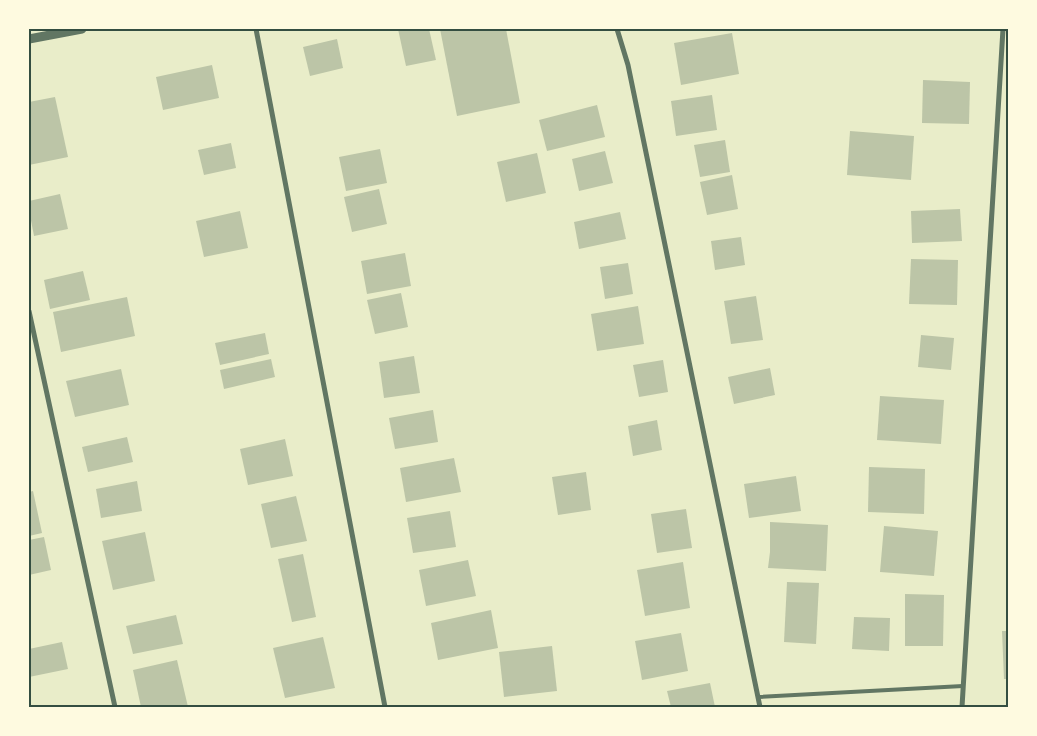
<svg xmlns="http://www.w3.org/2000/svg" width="1037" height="736" viewBox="0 0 1037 736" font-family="'Alegreya Sans',sans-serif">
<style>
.building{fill:#bcc5a7}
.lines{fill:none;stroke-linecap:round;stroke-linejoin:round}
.service{stroke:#617663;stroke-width:4}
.minor{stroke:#617663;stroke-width:5}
.tertiary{stroke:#617663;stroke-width:9}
.neatline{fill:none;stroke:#344e41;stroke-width:2}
</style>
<rect width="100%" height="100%" fill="#e9edc9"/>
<!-- building -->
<g class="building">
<polygon points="398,29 429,29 436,60 406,66"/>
<polygon points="440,29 506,29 520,103 457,116"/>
<polygon points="732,33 739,74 681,85 674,43"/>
<polygon points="337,39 343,68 310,76 303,47"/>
<polygon points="212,65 219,98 163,110 156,77"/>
<polygon points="923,80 970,82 969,124 922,123"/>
<polygon points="712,95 717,130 676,136 671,101"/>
<polygon points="55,97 68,157 29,165 29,102"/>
<polygon points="597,105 605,137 547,151 539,120"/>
<polygon points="850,131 914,136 911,180 847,175"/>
<polygon points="725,140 730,172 700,177 694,145"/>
<polygon points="231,143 236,168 204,175 198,150"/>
<polygon points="380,149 387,183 346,191 339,157"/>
<polygon points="605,151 613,183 579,191 572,159"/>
<polygon points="537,153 546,193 506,202 497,162"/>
<polygon points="732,175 738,209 707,215 700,182"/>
<polygon points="379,189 387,224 352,232 344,197"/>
<polygon points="60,194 68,229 34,236 29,210 29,201"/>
<polygon points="960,209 962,241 912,243 911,211"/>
<polygon points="240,211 248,248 204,257 196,221"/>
<polygon points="620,212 626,239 579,249 574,222"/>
<polygon points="741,237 745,265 715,270 711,241"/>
<polygon points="405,253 411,286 367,294 361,261"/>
<polygon points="911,259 958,260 957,305 909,304"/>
<polygon points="628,263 633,294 605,299 600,267"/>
<polygon points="83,271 90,300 50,309 44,280"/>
<polygon points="401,293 408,327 375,334 367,300"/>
<polygon points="756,296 763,340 731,344 724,301"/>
<polygon points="127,297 135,336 61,352 53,312"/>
<polygon points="638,306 644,344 597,351 591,314"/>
<polygon points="265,333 269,354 220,365 215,343"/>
<polygon points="921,335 954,338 951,370 918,367"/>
<polygon points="414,356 420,393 384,398 379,362"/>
<polygon points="271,359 275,377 224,389 220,370"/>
<polygon points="663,360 668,392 639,397 633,365"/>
<polygon points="770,368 775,395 734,404 728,377"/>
<polygon points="121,369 129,405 75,417 66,381"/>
<polygon points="880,396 944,400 941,444 877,440"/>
<polygon points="433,410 438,442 395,449 389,418"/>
<polygon points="657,420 662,450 633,456 628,426"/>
<polygon points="127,437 133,462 88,472 82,447"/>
<polygon points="285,439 293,476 248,485 240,449"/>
<polygon points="454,458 461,492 406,502 400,468"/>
<polygon points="869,467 925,469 924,514 868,512"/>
<polygon points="586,472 591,510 558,515 552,477"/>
<polygon points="796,476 801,511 749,518 744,484"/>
<polygon points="137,481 142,511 101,518 96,489"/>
<polygon points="33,491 42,533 29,536 29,492"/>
<polygon points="296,496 307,541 271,548 261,504"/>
<polygon points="686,509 692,548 657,553 651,514"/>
<polygon points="450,511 456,547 413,553 407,518"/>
<polygon points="770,522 828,525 826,571 768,568 770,552"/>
<polygon points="884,526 938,531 934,576 880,572"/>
<polygon points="145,532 155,581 113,590 102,541"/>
<polygon points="44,537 51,570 29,575 29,540"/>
<polygon points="303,554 316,617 292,622 278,559"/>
<polygon points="468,560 476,596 426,606 419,570"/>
<polygon points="683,562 690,608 645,616 637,570"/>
<polygon points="787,582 819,583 816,644 784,642"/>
<polygon points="905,594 944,595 943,646 905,646"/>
<polygon points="491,610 498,648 438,660 431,623"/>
<polygon points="176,615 183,644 133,654 126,626"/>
<polygon points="854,617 890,618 889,651 852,649"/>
<polygon points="1002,631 1008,631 1008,679 1004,679"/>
<polygon points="681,633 688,671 642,680 635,641"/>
<polygon points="323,637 335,688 285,698 273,648"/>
<polygon points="62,642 68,669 29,677 29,649"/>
<polygon points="552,646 557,691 504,697 499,652"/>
<polygon points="177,660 188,707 141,707 133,670"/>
<polygon points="710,683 715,707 671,707 667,691"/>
</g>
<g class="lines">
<!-- service -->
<polyline class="service" points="758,697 963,686"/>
<!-- minor -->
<g class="minor">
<polyline points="256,29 385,707"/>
<polyline points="617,29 628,65 760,707"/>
<polyline points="29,311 115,707"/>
<polyline points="962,707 1003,29"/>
</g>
<!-- tertiary -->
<polyline class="tertiary" points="29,39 82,29"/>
</g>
<!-- border -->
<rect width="1037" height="736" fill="none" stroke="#fefae0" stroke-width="60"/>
<rect x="30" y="30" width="977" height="676" class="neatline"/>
</svg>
